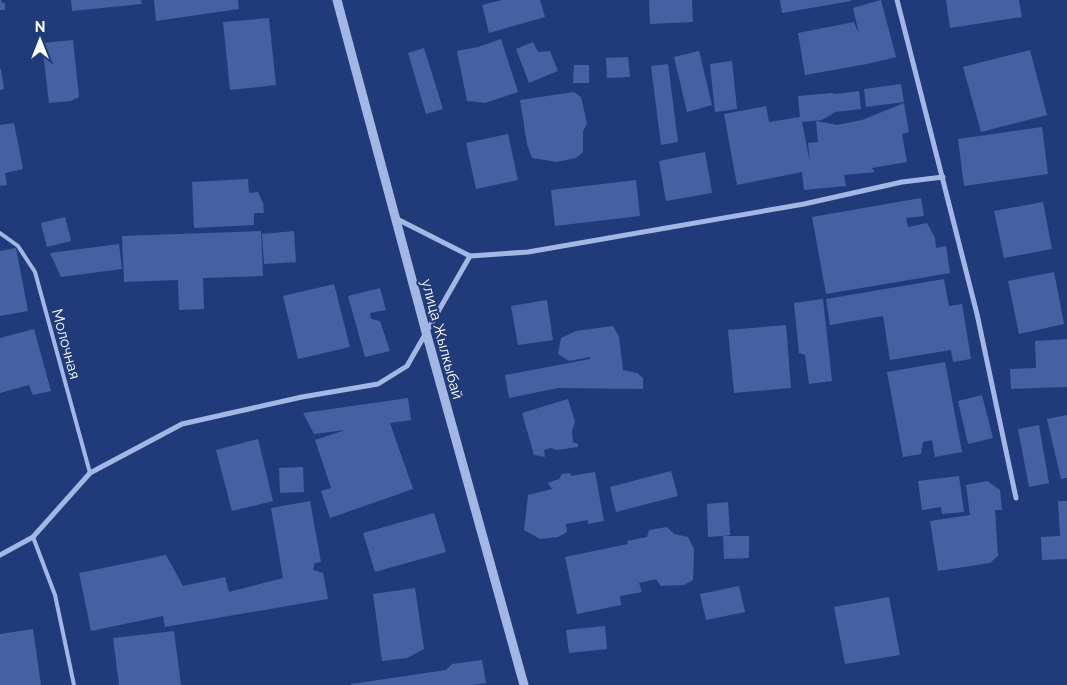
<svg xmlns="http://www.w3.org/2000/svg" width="1067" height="685" viewBox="0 0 1067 685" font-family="Raleway,sans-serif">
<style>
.building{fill:#4661a1}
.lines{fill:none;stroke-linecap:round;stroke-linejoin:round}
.service{stroke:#a3b7e5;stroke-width:4}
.minor{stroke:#a3b7e5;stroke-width:5}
.tertiary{stroke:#a3b7e5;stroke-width:9}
.labels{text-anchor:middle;stroke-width:4.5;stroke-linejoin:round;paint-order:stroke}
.street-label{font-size:15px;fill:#fff;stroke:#213b7a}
</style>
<rect width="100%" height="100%" fill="#213b7a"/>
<!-- building -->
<g class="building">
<polygon points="0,0 1,0 2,3 5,3 5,10 0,10"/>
<polygon points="71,0 141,0 142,4 72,11"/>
<polygon points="154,0 238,0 239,9 156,21"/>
<polygon points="502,0 540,0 545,17 489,33 482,5"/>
<polygon points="649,0 692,0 693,22 650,24"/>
<polygon points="780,0 851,0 851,1 782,13"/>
<polygon points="881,0 896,57 867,64 805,75 798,33 854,22 859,34 853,8"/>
<polygon points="946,0 1019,0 1022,17 950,28"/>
<polygon points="269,18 276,85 230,90 223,22"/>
<polygon points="501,39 518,92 485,103 467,101 457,51 478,47"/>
<polygon points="73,40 79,97 71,101 49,103 42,43"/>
<polygon points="533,42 538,52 550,51 558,71 529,83 516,49"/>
<polygon points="424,48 443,109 426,114 408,53"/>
<polygon points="1030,50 1047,115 981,132 963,67"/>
<polygon points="699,51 712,105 687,112 674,57"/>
<polygon points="628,57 630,77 607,78 606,58"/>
<polygon points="732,61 737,109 715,112 710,64"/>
<polygon points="668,64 678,142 661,145 651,66"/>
<polygon points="574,65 589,65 589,83 573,83"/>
<polygon points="0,69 1,69 4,89 0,90"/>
<polygon points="901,84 904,102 866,107 864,89"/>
<polygon points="859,91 861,109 835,112 822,120 802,122 810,163 808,143 818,142 816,121 837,125 862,120 904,103 909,132 902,134 907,162 872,168 875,172 844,175 846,186 804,190 802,172 737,185 724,114 766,106 769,122 800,117 798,96 831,93 836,94"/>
<polygon points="574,92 581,97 587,124 583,131 583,152 576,158 557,162 532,158 527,144 520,100"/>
<polygon points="14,123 23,169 5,173 7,185 0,186 0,125"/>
<polygon points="1042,127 1048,174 964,186 958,139"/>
<polygon points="508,134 518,180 476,189 466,143"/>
<polygon points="705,152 712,193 666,201 659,161"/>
<polygon points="248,179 249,193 258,192 263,203 264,213 254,213 254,225 194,228 192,182"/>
<polygon points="636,180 640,216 555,226 551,190"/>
<polygon points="921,198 924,216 906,218 908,227 927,223 935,238 936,248 946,246 950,273 826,294 812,217"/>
<polygon points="1043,202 1052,249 1004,258 994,211"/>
<polygon points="65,217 71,241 47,247 41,223"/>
<polygon points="261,231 263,276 203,278 204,309 179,310 178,280 124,282 122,236"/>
<polygon points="294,231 296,262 264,264 262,234"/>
<polygon points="119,244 122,269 61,277 50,253"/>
<polygon points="16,248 28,311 0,316 0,251"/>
<polygon points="1054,272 1064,324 1019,334 1008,281"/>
<polygon points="944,279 949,306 962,304 971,359 953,362 951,350 890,360 883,316 830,325 826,299"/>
<polygon points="334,284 350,347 298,359 283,296"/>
<polygon points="380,288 386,310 370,313 371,319 380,321 390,351 365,357 348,296"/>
<polygon points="823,299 832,381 809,384 805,355 799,353 794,303"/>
<polygon points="547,300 553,340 518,345 511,306"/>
<polygon points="786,325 791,388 734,393 728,330"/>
<polygon points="613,326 619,337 623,370 637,373 643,378 643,389 558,388 509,398 505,375 590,359 590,357 569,361 558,354 561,338 576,331"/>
<polygon points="34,329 51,391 33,395 29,385 0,393 0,338"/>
<polygon points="1067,339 1067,387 1011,389 1010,369 1036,368 1035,341"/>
<polygon points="945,362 962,452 935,457 932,440 923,442 921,454 903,457 887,372"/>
<polygon points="982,395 993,438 968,444 958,401"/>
<polygon points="408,398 411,420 390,423 413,489 330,518 321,491 331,488 315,440 345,430 314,434 303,413"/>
<polygon points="568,399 575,422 572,431 573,442 578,444 578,447 557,450 551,448 544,450 545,457 534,455 522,413"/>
<polygon points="1067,415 1067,478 1061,479 1047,419"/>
<polygon points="1039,425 1049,483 1029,487 1018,429"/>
<polygon points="258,439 273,501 232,511 216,450"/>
<polygon points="303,467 304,492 280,493 279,468"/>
<polygon points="671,471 678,496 616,512 610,487"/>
<polygon points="595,472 604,521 588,524 588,520 566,524 567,532 558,537 540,539 524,530 528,495 552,489 548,483 559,479 562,474 570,473 571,476"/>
<polygon points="959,476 964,512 942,514 941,507 922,510 918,481"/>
<polygon points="987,481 1000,490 1002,510 995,510 998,556 990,563 938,571 930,521 970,515 966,485"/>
<polygon points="310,501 321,562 315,563 313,570 323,573 328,599 165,627 163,616 91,631 79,573 166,555 183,586 225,577 229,592 283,578 271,508"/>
<polygon points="1058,501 1067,501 1067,559 1042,560 1041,537 1060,536"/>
<polygon points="728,502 730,535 723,536 749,536 749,558 724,559 723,536 708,537 707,504"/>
<polygon points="434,513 446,552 375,572 363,533"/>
<polygon points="667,527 674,534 688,537 694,549 693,580 684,585 661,586 656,579 639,583 642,592 620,596 621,605 577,614 565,557 628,544 627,541 647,537 649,530"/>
<polygon points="739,586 745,612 706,620 700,594"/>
<polygon points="415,588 424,649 407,658 382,661 373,594"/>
<polygon points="889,597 900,655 845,664 834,607"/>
<polygon points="605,626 607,649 569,653 566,630"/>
<polygon points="33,629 41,685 0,685 0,634"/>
<polygon points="174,631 181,685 119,685 113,638"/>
<polygon points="482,660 486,683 471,685 351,685 351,684 446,670 452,664"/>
</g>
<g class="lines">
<!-- service -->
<g class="service">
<polyline points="0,233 18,246 35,272 90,473"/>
<polyline points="33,537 55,595 74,685"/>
</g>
<!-- minor -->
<g class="minor">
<polyline points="897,0 977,314 1016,498"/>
<polyline points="397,219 470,256"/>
<polyline points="0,555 33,537 90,473 182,424 302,397 378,384 407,366 470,256 528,252 804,204 902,182 943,177"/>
</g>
<!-- tertiary -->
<polyline class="tertiary" points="337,0 426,332 524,685"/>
</g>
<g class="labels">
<!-- street labels -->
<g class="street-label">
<text transform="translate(442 339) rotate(75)" y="5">улица Жылкыбай</text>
<text transform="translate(66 344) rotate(75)" y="5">Молочная</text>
</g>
</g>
<!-- north arrow -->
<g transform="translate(40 40)" stroke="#213b7a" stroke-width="4" paint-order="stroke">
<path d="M0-4L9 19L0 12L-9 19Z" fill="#ffffff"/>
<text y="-8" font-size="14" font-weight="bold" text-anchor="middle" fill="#ffffff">N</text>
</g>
</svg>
